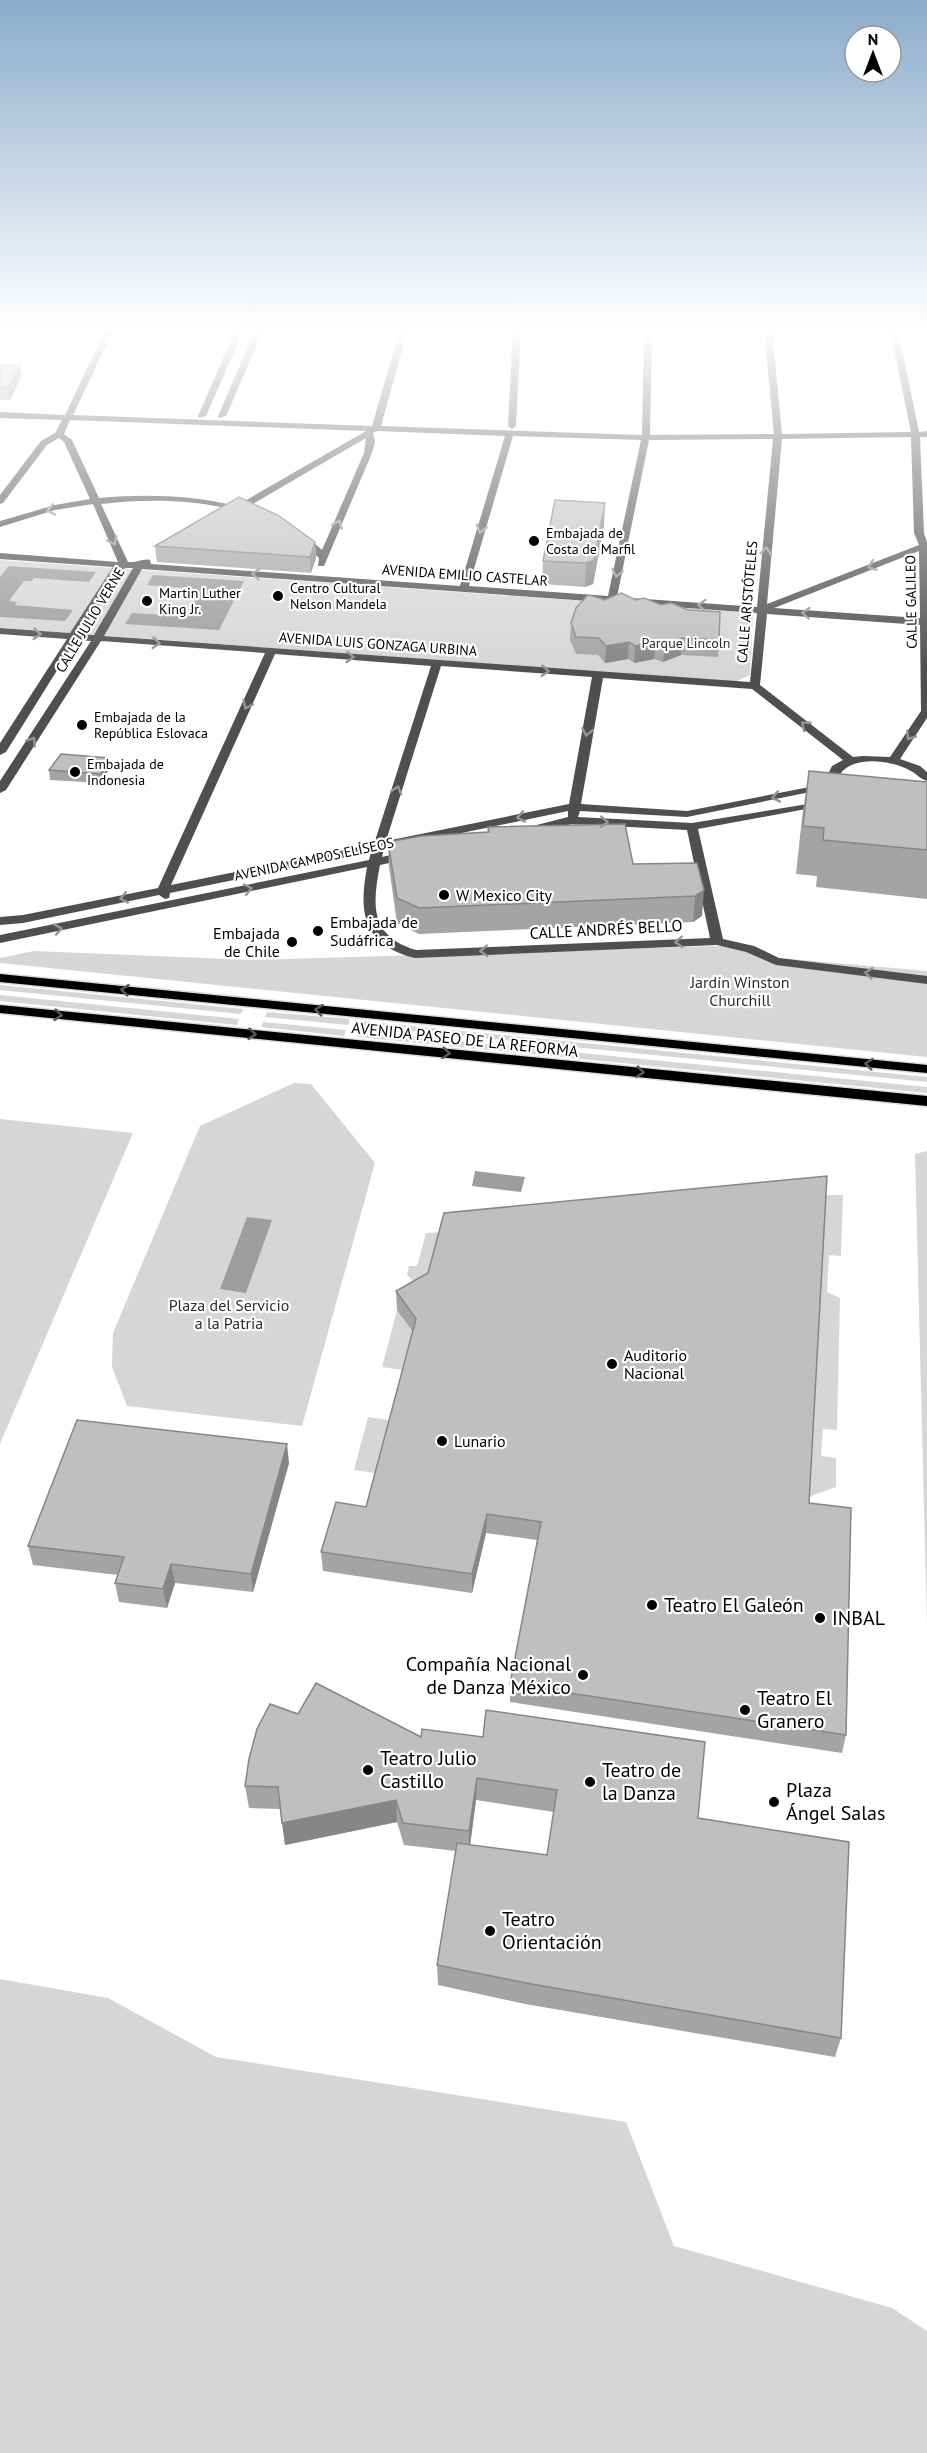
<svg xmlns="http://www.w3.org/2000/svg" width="927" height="2453" viewBox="0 0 927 2453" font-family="'PT Sans',sans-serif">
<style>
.green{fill:#d6d6d6}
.water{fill:#9d9d9d}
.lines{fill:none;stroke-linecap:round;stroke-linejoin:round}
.major-casing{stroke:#dbdbdb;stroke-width:3}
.minor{fill:#4f4f4f;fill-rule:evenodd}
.major{fill:#000;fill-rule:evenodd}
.wall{fill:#a4a4a4;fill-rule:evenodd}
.shaded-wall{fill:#868686}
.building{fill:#bfbfbf;stroke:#868686;stroke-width:1.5}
.oneway{stroke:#959595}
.oneway2{stroke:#595959}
.poi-dot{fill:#000;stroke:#fff;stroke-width:2}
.labels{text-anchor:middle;stroke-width:4.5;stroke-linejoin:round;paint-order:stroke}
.far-poi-label{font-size:14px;fill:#000;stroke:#fff;text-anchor:start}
.far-street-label{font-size:14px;fill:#000;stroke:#fff}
.far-park-label{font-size:14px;fill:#2d2d2d;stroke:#fff}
.poi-label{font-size:16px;fill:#000;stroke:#fff;text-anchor:start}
.street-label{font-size:16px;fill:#000;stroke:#fff}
.park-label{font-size:16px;fill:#2d2d2d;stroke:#fff}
.near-poi-label{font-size:20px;fill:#000;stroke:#fff;text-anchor:start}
</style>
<rect width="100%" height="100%" fill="#fff"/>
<!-- green -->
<g class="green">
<polygon points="0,560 742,612 753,617 750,675 735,682 0,628"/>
<polygon points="749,945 779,958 927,971 927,1057 0,963 0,958 34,951 251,960"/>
<polygon points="0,985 243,1009 241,1014 0,990"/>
<polygon points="0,995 239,1019 237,1025 0,1001"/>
<polygon points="267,1012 350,1019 348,1025 265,1017"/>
<polygon points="362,1021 927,1077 927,1082 360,1026"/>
<polygon points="263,1022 346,1030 344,1036 261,1027"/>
<polygon points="359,1031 927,1087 927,1093 357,1037"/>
<polygon points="294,1083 311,1084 375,1163 302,1426 127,1406 112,1367 113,1333 200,1126"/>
<polygon points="0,1119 133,1133 0,1444"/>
<polygon points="927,1151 927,1626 915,1154"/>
<polygon points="824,1195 843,1195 841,1256 829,1255 827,1292 840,1298 837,1430 823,1429 821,1456 836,1458 836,1487 806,1498"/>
<polygon points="444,1232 381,1474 354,1470 368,1417 389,1420 402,1370 382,1367 398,1307 420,1289 407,1275 409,1266 417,1266 426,1233"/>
<polygon points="0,1979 108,1998 216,2057 626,2122 674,2246 892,2308 927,2331 927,2453 0,2453"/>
</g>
<!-- water -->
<g class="water">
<polygon points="9,566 96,572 89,582 34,578 32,581 24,581 9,601 17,602 15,605 73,610 65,621 0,617 0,577"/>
<polygon points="153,575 244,581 219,630 125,624 132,613 178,616 181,613 189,613 200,594 193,593 195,589 147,585"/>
<polygon points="475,1171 525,1177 521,1192 472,1186"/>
<polygon points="247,1217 272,1220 246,1293 220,1289"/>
</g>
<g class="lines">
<defs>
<g id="major">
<polygon points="0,974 927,1065 927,1073 0,982"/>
<polygon points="0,1005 927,1096 927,1106 0,1013"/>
</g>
</defs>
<!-- major casing -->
<use href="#major" class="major-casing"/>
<!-- minor -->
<g class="minor">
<path d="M106,329h8l-41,86 299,11 28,-97h8l-27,97 261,9 2,-106h8l-2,106 124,-1 -10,-105h8l10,105 129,-2 -21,-103h8l21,103 8,-1v6h-7l4,96 3,9v176l-27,41 20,7 7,6v9c-7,-2 -10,-7 -16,-10 -18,-11 -63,-17 -73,7l5,12 -6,3 -4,-1 -3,-4 -143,29 -107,-6 -2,6 114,6 134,-22v4l-4,1 -124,23 25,110 31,7 25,12 148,18v8l-151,-19 -30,-13 -29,-7 -302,13c-51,-13 -57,-43 -48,-91l-367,76v-8l369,-75 2,-8 -201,41 -1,5 -4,1 -6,-4 -136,28 -23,2v-8l23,-2 135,-27 107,-235 -164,-12 -95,149 -6,3v-12l91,-140 -15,-1 -70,112 -6,3v-12l67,-104 -67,-5v-6l70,5 43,-66 -113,-8v-6l118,9 -25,-58 -38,6 -55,17v-6l55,-16 35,-6 -26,-57 -5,-4 -12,7 -44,58 -3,1v-9l41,-54 14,-8 7,-13 -62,-2v-6l65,3zM70,420l296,11 -130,75c-45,-11 -91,-12 -137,-8l-27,-58 -8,-6zM377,431l128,5 -45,150 -309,-22 -1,-4c-6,-2 -14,3 -22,2l-27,-58c43,-5 87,-5 129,5l-3,3 5,3 14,-3v-4l120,-70 -2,15 -42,97 -19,-17 -8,2 24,23 -1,8h6l48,-113 3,-11 -2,-9zM513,436l128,4 -33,156 -139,-10zM911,437l3,96 5,12 -152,59 15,-165zM773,439l-16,168 -140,-10 32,-157zM919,551l1,67 -146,-10zM126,568h7l-39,67 -14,-1 40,-63zM142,569l615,44 -7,69 -646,-46zM767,614l153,11 1,86 -31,46 -27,-1 -10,1 -93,-72zM275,654l156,12 -57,178 -203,41zM441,666l151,11 -23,127 -183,37zM603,678l149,11 91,71 -11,6 -6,12 3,7 -4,-1 -138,27 -106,-7zM568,811v6l-43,11 -2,2 6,4 43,-10 115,6 23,108 -294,12c-46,-14 -44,-44 -36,-85l32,-7 2,-3 -6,-4 -26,6 2,-8z"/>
<polygon points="236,329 244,329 206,416 199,418 198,416"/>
<polygon points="256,329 264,329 226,416 219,418 218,416"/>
<polygon points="513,329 521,329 516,426 512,429 508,426"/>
</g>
<!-- major -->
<use href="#major" class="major"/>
</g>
<!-- wall -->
<g class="wall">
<polygon points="0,365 20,365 21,377 10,400 0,400"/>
<polygon points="604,526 593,584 585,587 542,584 543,561"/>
<polygon points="315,542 316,558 311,573 157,562 155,546"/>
<polygon points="571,623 719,640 718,657 681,655 663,662 654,659 634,663 628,659 605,663 598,655 576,654 570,640"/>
<polygon points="109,758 110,767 102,783 50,780 49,770"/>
<polygon points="809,771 927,782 927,899 816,887 817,876 796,874 802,818"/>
<polygon points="488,827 633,864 697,863 702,916 693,922 419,934 397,923 389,867 388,842 487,833"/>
<polygon points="396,1291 809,1503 846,1735 842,1753 510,1702 510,1684 537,1540 486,1533 472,1593 323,1571 321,1552 366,1507 413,1332 397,1310"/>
<polygon points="289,1463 253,1592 175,1583 167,1608 119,1602 115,1583 118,1575 33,1565 28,1546"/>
<path d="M298,1714l123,23 277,81 143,220 -6,19 -310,-53 -87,-19 -1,-20 19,-114 -52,-6 -7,-23 -112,23 -4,-36 -32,-1 -4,-22zM476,1800l78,12 -7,43 -77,-10z"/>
</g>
<!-- shaded-wall -->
<g class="shaded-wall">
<polygon points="20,365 21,377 10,400 8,389"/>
<polygon points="605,503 604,526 593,584 585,587 586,563"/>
<polygon points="315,542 316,558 311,573 310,557"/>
<polygon points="682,638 681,655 663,662 665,645"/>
<polygon points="629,642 628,659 605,663 606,646"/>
<polygon points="656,642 654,659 634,663 635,646"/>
<polygon points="109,758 110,767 102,783 101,774"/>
<polygon points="704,890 702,916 693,922 695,896"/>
<polygon points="287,1444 289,1463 253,1592 251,1574"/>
<polygon points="487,1514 486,1533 472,1593 472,1574"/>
<polygon points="171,1564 175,1583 167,1608 163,1589"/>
<polygon points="477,1778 476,1800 469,1853 469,1831"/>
<polygon points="396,1800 397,1822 285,1845 282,1823"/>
</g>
<!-- building -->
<g class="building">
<polygon points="0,365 20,365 8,389 0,388"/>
<polygon points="239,497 279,516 315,542 310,557 155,546"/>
<polygon points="555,500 605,503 594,560 586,563 543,561"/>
<polygon points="621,593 636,600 644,598 661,605 671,603 688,610 720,612 719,640 682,638 665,645 656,642 635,646 629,642 606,646 599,638 576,637 571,623 576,608 588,595 605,600"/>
<polygon points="61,754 109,758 101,774 49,770"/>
<polygon points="809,771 927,782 927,850 823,840 824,828 803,826"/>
<polygon points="625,824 633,864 697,863 704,890 695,896 419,908 397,898 388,842 421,836 489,832 488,827"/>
<polygon points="827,1176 809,1503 851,1508 846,1735 510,1684 541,1522 487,1514 472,1574 321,1552 336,1502 366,1507 416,1319 396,1291 428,1273 444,1213"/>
<polygon points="77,1420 287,1444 251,1574 171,1564 163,1589 115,1583 124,1557 28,1546"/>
<polygon points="316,1683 421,1737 422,1729 483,1737 486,1710 705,1742 698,1818 849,1842 841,2038 526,1983 437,1965 457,1843 547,1855 557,1790 477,1778 469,1831 403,1823 396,1800 282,1823 278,1787 245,1786 249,1759 257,1729 270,1704 298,1714"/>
</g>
<!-- one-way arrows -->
<defs><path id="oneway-chevron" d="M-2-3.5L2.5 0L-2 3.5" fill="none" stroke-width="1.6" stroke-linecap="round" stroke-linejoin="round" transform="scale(1.5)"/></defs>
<g class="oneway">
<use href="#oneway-chevron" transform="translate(51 510) rotate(168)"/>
<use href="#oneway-chevron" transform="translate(338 524) rotate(-67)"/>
<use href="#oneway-chevron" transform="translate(481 529) rotate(106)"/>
<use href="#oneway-chevron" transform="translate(113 541) rotate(65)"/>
<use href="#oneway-chevron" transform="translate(766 551) rotate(-84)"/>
<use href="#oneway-chevron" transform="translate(872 566) rotate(159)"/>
<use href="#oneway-chevron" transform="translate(617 573) rotate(101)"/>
<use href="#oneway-chevron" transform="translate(256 574) rotate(-176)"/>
<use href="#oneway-chevron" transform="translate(702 605) rotate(-176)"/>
<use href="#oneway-chevron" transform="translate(806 613) rotate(-175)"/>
<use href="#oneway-chevron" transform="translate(37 634) rotate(4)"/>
<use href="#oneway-chevron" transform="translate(156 643) rotate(5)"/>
<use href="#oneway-chevron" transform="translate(350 657) rotate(4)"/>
<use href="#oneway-chevron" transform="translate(545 671) rotate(4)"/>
<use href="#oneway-chevron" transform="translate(247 705) rotate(115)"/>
<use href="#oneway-chevron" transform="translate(805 725) rotate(-142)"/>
<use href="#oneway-chevron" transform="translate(587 732) rotate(101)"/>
<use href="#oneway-chevron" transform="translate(910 736) rotate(123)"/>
<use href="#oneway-chevron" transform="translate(32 741) rotate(-57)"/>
<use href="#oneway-chevron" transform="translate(397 790) rotate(-73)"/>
<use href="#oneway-chevron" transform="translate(776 797) rotate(169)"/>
<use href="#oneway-chevron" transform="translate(521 817) rotate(169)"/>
<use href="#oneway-chevron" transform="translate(604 822) rotate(3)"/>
<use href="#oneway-chevron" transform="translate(248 889) rotate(-12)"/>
<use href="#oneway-chevron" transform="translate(124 898) rotate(169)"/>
<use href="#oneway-chevron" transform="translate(58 929) rotate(-10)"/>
<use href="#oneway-chevron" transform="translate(679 942) rotate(177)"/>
<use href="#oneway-chevron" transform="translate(484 951) rotate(177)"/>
<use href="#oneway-chevron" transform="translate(869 973) rotate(-173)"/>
</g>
<g class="oneway2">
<use href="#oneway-chevron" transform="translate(125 990) rotate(-174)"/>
<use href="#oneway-chevron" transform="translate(319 1010) rotate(-174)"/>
<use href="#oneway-chevron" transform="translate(58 1015) rotate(6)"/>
<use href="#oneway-chevron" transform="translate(252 1034) rotate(5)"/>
<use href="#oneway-chevron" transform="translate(446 1053) rotate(6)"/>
<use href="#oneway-chevron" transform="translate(869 1064) rotate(-174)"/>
<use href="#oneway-chevron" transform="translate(640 1072) rotate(6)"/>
</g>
<!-- sky -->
<linearGradient id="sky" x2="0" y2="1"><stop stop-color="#8aabca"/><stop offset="0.49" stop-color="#fff"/><stop offset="1" stop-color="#fff" stop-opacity="0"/></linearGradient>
<rect width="927" height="672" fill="url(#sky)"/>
<!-- markers -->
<g class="poi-dot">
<circle cx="534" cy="541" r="6"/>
<circle cx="278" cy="596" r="6"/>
<circle cx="147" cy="601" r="6"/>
<circle cx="82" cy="725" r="6"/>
<circle cx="75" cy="772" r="6"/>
<circle cx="444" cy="895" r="6"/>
<circle cx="318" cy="931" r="6"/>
<circle cx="292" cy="942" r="6"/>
<circle cx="612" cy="1364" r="6"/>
<circle cx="442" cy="1441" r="6"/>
<circle cx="652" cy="1605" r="6"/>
<circle cx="820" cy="1618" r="6"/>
<circle cx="583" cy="1675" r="6"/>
<circle cx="745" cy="1710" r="6"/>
<circle cx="368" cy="1770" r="6"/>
<circle cx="590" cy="1782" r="6"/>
<circle cx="774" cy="1802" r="6"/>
<circle cx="490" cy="1931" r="6"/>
</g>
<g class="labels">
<!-- far-poi labels -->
<g class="far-poi-label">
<text x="546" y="538">Embajada de<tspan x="546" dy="16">Costa de Marfil</tspan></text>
<text x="290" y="593">Centro Cultural<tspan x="290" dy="16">Nelson Mandela</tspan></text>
<text x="159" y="598">Martin Luther<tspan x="159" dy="16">King Jr.</tspan></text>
<text x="94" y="722">Embajada de la<tspan x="94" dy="16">República Eslovaca</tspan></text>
<text x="87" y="769">Embajada de<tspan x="87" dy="16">Indonesia</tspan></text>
</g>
<!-- far-street labels -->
<g class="far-street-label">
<text transform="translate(465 575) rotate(4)" y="5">AVENIDA EMILIO CASTELAR</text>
<text transform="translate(747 602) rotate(-85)" y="5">CALLE ARISTÓTELES</text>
<text transform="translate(911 602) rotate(-91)" y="5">CALLE GALILEO</text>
<text transform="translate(90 620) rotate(-59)" y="5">CALLE JULIO VERNE</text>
<text transform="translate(378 644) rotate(4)" y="5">AVENIDA LUIS GONZAGA URBINA</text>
<text transform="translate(314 859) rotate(-12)" y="5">AVENIDA CAMPOS ELÍSEOS</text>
</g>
<!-- far-park labels -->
<g class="far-park-label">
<text x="686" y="648">Parque Lincoln</text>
</g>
<!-- poi labels -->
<g class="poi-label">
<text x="456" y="901">W Mexico City</text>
<text x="330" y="928">Embajada de<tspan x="330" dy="18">Sudáfrica</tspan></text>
<text x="280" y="939" text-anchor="end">Embajada<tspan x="280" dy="18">de Chile</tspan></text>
<text x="624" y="1361">Auditorio<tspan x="624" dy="18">Nacional</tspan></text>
<text x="454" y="1447">Lunario</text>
</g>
<!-- street labels -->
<g class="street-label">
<text transform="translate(606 929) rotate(-3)" y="6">CALLE ANDRÉS BELLO</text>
<text transform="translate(465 1039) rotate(6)" y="6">AVENIDA PASEO DE LA REFORMA</text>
</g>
<!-- park labels -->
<g class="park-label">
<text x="740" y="988">Jardín Winston<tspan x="740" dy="18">Churchill</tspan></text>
<text x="229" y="1311">Plaza del Servicio<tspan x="229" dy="18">a la Patria</tspan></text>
</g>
<!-- near-poi labels -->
<g class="near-poi-label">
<text x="664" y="1612">Teatro El Galeón</text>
<text x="832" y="1625">INBAL</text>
<text x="571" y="1671" text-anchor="end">Compañía Nacional<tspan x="571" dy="23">de Danza México</tspan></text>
<text x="757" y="1705">Teatro El<tspan x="757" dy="23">Granero</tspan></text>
<text x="380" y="1765">Teatro Julio<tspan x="380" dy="23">Castillo</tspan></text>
<text x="602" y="1777">Teatro de<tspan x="602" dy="23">la Danza</tspan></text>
<text x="786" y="1797">Plaza<tspan x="786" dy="23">Ángel Salas</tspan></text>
<text x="502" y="1926">Teatro<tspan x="502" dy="23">Orientación</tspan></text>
</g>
</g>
<!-- north arrow -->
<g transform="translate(873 54)"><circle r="28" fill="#ffffff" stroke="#999999" stroke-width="1.5"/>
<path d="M0-4.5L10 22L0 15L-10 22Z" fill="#000000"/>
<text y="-9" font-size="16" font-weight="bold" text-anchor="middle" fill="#000000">N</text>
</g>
</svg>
